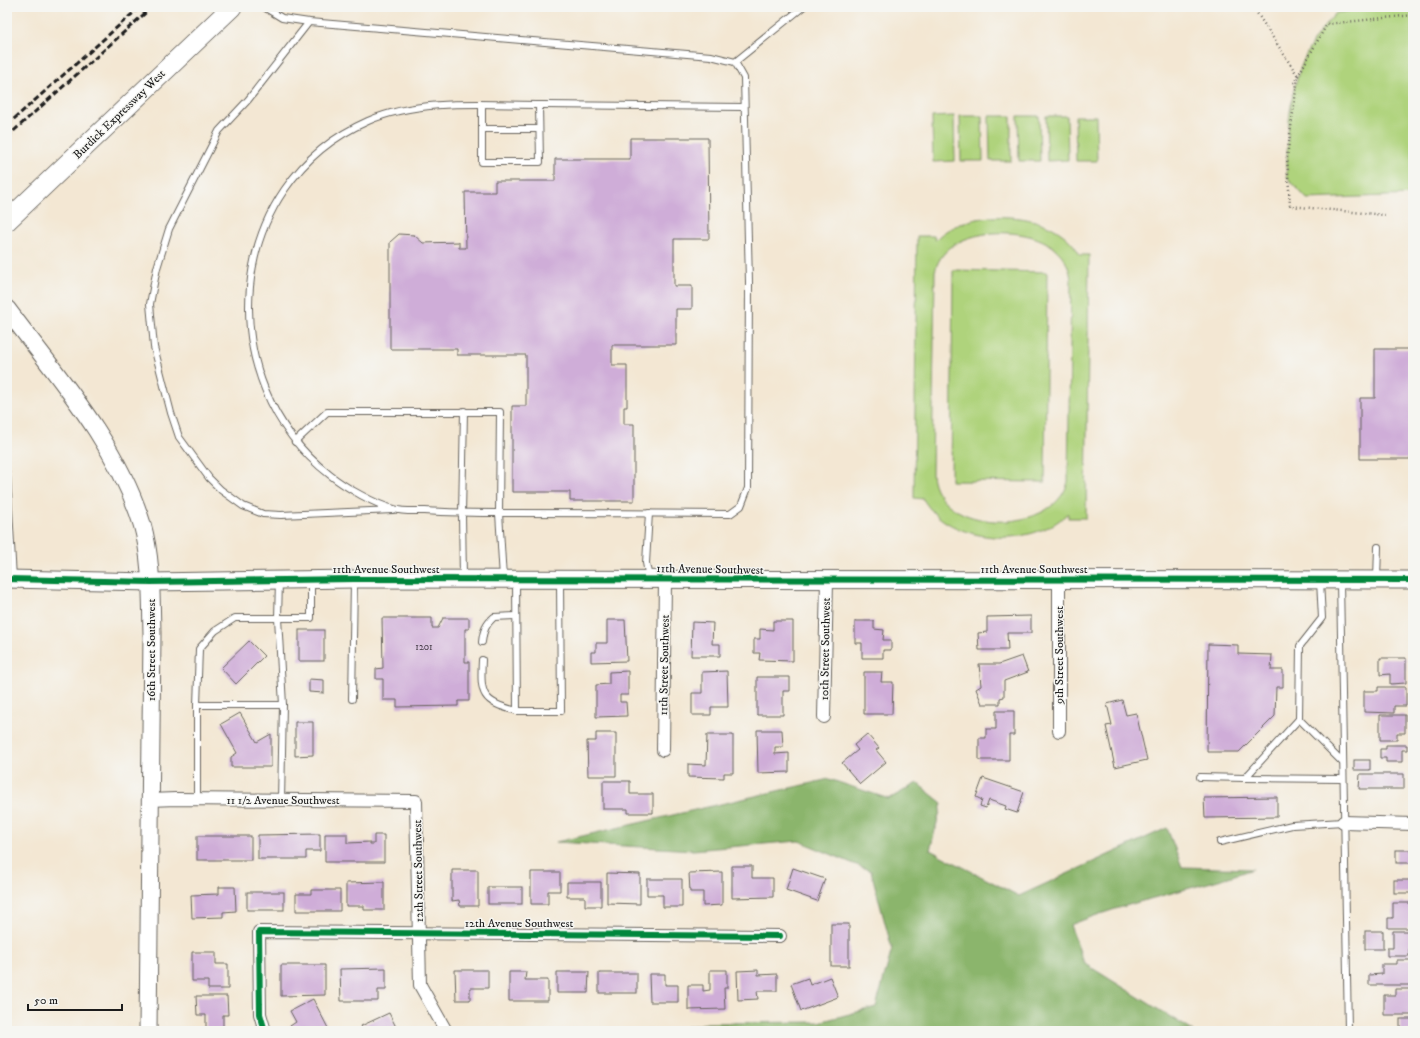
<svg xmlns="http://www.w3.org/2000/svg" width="1420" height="1038" viewBox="0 0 1420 1038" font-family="'IM FELL DW Pica',serif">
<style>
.green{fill:#afd37c;stroke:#66784c;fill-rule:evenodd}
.forest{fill:#8bb56c;stroke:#546844}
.building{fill:#cfadd8}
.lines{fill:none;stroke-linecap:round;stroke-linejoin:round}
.lane-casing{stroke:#67635c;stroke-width:8}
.street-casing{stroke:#67635c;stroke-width:14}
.secondary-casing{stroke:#67635c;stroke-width:19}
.primary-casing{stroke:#67635c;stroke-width:21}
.path{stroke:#67635c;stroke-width:2.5;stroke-dasharray:1 3;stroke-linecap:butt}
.lane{stroke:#fff;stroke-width:6}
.street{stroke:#fff;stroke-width:12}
.secondary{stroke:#fff;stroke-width:17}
.primary{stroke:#fff;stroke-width:19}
.rail{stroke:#1c1c1c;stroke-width:3;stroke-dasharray:6 3;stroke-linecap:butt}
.cycleway-casing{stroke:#f6f6f2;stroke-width:8}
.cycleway{stroke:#00873e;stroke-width:6}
.labels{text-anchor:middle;stroke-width:3;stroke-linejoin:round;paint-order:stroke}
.number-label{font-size:10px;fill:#49404b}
.street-label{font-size:12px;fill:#1c1c1c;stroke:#f6f6f2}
</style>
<rect width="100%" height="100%" fill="#f6f6f2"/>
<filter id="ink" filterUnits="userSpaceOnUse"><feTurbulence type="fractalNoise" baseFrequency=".025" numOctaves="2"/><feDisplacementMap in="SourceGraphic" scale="8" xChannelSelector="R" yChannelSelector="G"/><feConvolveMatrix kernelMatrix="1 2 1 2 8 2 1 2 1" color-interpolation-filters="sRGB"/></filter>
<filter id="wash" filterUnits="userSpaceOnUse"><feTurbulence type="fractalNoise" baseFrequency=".012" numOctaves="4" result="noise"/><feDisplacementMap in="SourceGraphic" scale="16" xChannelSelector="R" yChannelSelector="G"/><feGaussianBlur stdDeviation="0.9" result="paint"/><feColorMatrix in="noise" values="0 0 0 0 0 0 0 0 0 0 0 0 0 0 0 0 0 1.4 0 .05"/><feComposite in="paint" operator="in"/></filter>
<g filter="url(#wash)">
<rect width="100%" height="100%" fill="#f3e7d3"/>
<!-- green -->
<g class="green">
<path d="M1375,7l38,1v187l-106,4 -20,-22c0,-46 1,-94 26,-135 6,-10 15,-20 23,-29z"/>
<polygon points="954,116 955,161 933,162 932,117"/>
<polygon points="960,116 982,116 983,161 961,161"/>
<polygon points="989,116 1011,116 1011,161 990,161"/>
<polygon points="1018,116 1039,116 1040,161 1019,161"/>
<polygon points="1046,116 1067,116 1068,160 1047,161"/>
<polygon points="1075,116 1096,116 1097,161 1076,161"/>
<path d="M991,217c34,-2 72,6 89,38h9l-3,263h-18v-5c-36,37 -119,31 -145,-14l-9,-1 3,-262h17l1,4c15,-15 35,-21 56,-23zM992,233c34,-2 74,7 79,46l-3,203c-15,55 -131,52 -136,-8l3,-203c7,-27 33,-35 57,-38z"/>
<polygon points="953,270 1047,272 1045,482 951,481"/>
</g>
<!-- forest -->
<path class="forest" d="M829,779l60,20 28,-16 25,20 -12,47 89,46 148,-68 15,39 71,2c-60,21 -124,32 -183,56l14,38 109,68h-526l40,-8 112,-1 57,-15 16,-58 -21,-78 -72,-30 -106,9 -137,-8z"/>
<g id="blocks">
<!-- building -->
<g class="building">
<polygon points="630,138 708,138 709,239 674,239 674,286 692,286 692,309 676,309 676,345 612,345 612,365 627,365 627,407 624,407 624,424 634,424 634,501 570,501 570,492 512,492 512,406 526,406 526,355 457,355 457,349 390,349 390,242 399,234 414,235 423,243 459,242 459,248 466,248 465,192 495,192 495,181 555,181 555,159 630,159"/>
<polygon points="1375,349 1413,349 1413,459 1360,459 1360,398 1375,398"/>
<polygon points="1031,616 1031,633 1007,633 1008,650 979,650 978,633 987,632 987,617"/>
<polygon points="382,618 432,618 432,628 438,628 443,618 469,618 469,629 465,629 465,662 469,662 469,701 458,701 458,706 397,707 397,700 383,700 383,679 376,679 376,669 383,668"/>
<polygon points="607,620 625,620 627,661 591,662 591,652 596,652 596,643 607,643"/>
<polygon points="773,621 793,621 793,661 759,660 760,653 754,653 754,639 760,639 760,629 773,630"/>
<polygon points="855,621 874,621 874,629 884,630 883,640 891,640 891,650 883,650 883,658 862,658 862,643 855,643"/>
<polygon points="692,622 713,623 712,644 720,644 720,656 691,656"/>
<rect x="299" y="630" width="25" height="31"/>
<polygon points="249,641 264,656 236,684 221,668"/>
<polygon points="1208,644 1238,645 1238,654 1272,655 1271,670 1283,670 1283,687 1276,687 1275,716 1239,752 1207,752"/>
<polygon points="1022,656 1028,672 1004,681 1004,697 1000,698 1000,704 982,704 976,689 981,686 979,664 999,664"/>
<polygon points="1380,658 1406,658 1406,683 1390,684 1390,674 1380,675"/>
<polygon points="628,671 628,695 620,695 620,702 626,702 627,716 596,717 596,685 609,684 609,672"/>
<polygon points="727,671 728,707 711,707 711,715 692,715 692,693 702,693 702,672"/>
<polygon points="864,672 882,672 881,682 893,682 892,714 864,714"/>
<polygon points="757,677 790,677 790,691 783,691 783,715 757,715"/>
<polygon points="309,679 324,680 324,693 309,692"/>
<polygon points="1378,687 1406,687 1406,706 1394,706 1394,713 1364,712 1364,691 1378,691"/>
<polygon points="1122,700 1126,715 1136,713 1147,760 1115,767 1106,726 1112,725 1107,704"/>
<polygon points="996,711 1014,711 1014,735 1009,735 1009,760 979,760 979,738 986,738 986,729 996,729"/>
<polygon points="240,713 257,742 271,734 271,767 231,767 231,757 237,753 221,724"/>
<polygon points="1380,715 1405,715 1405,733 1397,733 1397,740 1380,740"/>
<polygon points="295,722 313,722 313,755 295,756"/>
<polygon points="757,730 782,730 783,747 775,747 775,754 789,753 789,772 758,773"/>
<polygon points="596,733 616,733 616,776 588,776 587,741 596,741"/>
<polygon points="867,734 879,748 876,750 886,762 860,784 842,763 858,750 854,745"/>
<polygon points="707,735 733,735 733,773 724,773 724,778 688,777 688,764 706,765"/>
<polygon points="1386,745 1407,745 1407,750 1402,750 1402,762 1386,762 1386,758 1380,758 1380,749 1386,749"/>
<rect x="1354" y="760" width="16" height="10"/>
<polygon points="1360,774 1404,774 1404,789 1359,789"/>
<polygon points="983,778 1024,792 1017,813 1005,809 1006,806 989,800 986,808 980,806 982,800 976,797"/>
<polygon points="603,781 630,781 630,794 653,794 653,813 628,813 628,809 603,809"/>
<polygon points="1277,797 1277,817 1205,818 1204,798"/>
<polygon points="320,834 320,851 306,851 306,859 258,859 258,835"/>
<polygon points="325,834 347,834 347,843 370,842 370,844 374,844 374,835 384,835 384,862 325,862"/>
<rect x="197" y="836" width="54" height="24"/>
<rect x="1396" y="850" width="17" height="13"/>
<polygon points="732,866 752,866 752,878 773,878 773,897 732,898"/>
<polygon points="793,868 825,879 817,901 786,890"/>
<polygon points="452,870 478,870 478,906 460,906 459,900 452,901"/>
<polygon points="531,872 560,872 560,891 548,891 548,904 531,904"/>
<polygon points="722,872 722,905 703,906 703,892 690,892 689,873"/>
<polygon points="607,873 640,874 640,904 607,903"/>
<polygon points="647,879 682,879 682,907 663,907 663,895 647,895"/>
<rect x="1394" y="880" width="19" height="13"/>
<polygon points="384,882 384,910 364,910 364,906 346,906 346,883"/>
<polygon points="567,882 601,882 601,906 585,906 585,897 567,897"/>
<polygon points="219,887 235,887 236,911 223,912 223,917 192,918 191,895 219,894"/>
<rect x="488" y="887" width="34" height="17"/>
<polygon points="311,890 340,890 340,911 296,911 296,894 311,894"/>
<rect x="247" y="892" width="37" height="18"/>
<polygon points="1393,903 1413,903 1413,922 1409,922 1409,928 1388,928 1388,918 1393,918"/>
<rect x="831" y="924" width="18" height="42"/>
<rect x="1365" y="931" width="18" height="18"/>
<polygon points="1393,931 1413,931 1413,949 1409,949 1409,956 1387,956 1387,948 1393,948"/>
<polygon points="192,952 216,952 216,964 228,964 228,989 208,989 208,981 192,981"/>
<polygon points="1397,960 1413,960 1413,985 1369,985 1369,975 1382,974 1382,964 1397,964"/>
<polygon points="281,965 325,965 325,995 281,996"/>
<polygon points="386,968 386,990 378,990 378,1001 341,1001 340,969"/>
<polygon points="455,970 488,970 488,988 470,988 470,1000 456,1000"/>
<polygon points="710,970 727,970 727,988 724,988 725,1009 688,1010 688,985 703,985 703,991 710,990"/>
<polygon points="758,970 758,975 777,974 777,991 757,991 758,999 738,1000 737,971"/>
<polygon points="509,972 526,972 525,980 548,980 548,1001 509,1001"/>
<polygon points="557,972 589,972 588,993 557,993"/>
<rect x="599" y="973" width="38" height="20"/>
<polygon points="649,974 665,974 665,985 678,985 678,1002 650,1002"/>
<polygon points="830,977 838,997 801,1011 791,984 808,978 810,985"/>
<polygon points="1395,989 1413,989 1413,1015 1384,1015 1384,995 1395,995"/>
<polygon points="196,996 227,996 228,1015 223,1015 223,1031 206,1031 206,1015 197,1015"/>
<polygon points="313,999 329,1030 292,1031 290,1026 296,1022 290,1011"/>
<polygon points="389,1013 398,1031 364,1031 361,1026"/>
<rect x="1400" y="1019" width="13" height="12"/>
</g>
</g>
</g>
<g filter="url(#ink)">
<use href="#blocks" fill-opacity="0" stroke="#67635c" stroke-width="1"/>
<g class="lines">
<defs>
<g id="lane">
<path d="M264,7l18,11 27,4 402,34 24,6 9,16 5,204 -1,206 -7,18 -11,8c-73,-1 -147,-1 -220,-1 -29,0 -57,0 -85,-2 -10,0 -22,1 -31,-2 -18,-4 -49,-22 -64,-34 -120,-93 -106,-291 38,-354 53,-23 118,-16 175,-16 67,1 134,1 201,2"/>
<polyline points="309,22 248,100 219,131 169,229 157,268 150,304 154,347 171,413 179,437 209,478 221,490 243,506 263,514 281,515 393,510"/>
<polyline points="735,62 803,7"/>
<polyline points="482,105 482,162 540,162 539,105"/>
<polyline points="482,129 539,129"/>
<polyline points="295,442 327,412 500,412 499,513 503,578"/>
<polyline points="7,475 13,578"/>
<polyline points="649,513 646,563 649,578"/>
<polyline points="463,578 462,514 464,411"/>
<polyline points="1377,579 1378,547"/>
<polyline points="279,581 278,618 283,705 281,800"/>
<polyline points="516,581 517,711 561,711 560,580"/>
<polyline points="1340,581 1348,1031"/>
<path d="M482,642c1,-11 4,-18 12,-25l22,-1"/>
<path d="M482,660c-2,35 0,42 35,51"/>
<polyline points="352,699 354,581"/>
<polyline points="197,705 199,649 215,631 235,618 311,618 311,581"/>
<polyline points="1299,719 1342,762"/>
<polyline points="1200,777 1245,778 1299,719 1300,646 1322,618 1320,581"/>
<polyline points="1245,778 1342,779"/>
<polyline points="197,799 197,705 283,705"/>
<polyline points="1220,842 1292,825 1343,822"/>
</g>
<g id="street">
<polyline points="824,717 827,580"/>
<polyline points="1059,731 1059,580"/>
<polyline points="663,750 665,580"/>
<polyline points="149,800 176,799 416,801 420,985 446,1031"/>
<polyline points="1343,822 1413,824"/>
<polyline points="265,1031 260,1014 259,932 780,936"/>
</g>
<g id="secondary">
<path d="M7,309c50,67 110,134 135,215 10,35 9,73 10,109l-4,398"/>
<polyline points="7,579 151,582 354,579 1413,580"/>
</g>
<polyline id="primary" points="7,221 232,7"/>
</defs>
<!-- lane casing -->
<use href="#lane" class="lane-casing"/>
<!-- street casing -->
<use href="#street" class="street-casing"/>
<!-- secondary casing -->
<use href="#secondary" class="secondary-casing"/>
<!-- primary casing -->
<use href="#primary" class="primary-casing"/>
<!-- path -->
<g class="path">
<polyline points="1253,7 1298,76 1287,157 1290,206 1385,215"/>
<polyline points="1294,83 1327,24 1413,15"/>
</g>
<!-- lane -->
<use href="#lane" class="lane"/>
<!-- street -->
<use href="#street" class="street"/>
<!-- secondary -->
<use href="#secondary" class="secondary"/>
<!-- primary -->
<use href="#primary" class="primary"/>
<!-- rail -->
<g class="rail">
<polyline points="7,125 140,7"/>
<polyline points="7,137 152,7"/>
</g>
<defs>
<g id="cycleway">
<polyline points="7,579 151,582 354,579 1413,580"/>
<polyline points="265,1031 260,1014 259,932 780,936"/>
</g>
</defs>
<!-- cycleway casing -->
<use href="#cycleway" class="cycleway-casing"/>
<!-- cycleway -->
<use href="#cycleway" class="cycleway"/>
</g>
</g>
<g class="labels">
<!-- number labels -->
<g class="number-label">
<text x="424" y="650">1201</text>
</g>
<!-- street labels -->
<g class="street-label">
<text transform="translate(119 114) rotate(-44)" y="4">Burdick Expressway West</text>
<text x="386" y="573">11th Avenue Southwest</text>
<text transform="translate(710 569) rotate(1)" y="4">11th Avenue Southwest</text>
<text x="1034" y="573">11th Avenue Southwest</text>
<text transform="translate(825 649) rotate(-89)" y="4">10th Street Southwest</text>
<text transform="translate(151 650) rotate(-90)" y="4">16th Street Southwest</text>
<text transform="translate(1059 655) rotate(-90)" y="4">9th Street Southwest</text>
<text transform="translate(664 665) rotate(-89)" y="4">11th Street Southwest</text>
<text x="283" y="804">11 1/2 Avenue Southwest</text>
<text transform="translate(418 871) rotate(-91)" y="4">12th Street Southwest</text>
<text x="519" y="927">12th Avenue Southwest</text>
</g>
</g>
<!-- margin -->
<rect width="1420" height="1038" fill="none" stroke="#f6f6f2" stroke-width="24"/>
<!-- scale -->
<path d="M28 1004v6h94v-6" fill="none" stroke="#1c1c1c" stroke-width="2"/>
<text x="34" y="1004" font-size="12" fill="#1c1c1c" stroke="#f6f6f2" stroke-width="3" paint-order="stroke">50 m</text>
</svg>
